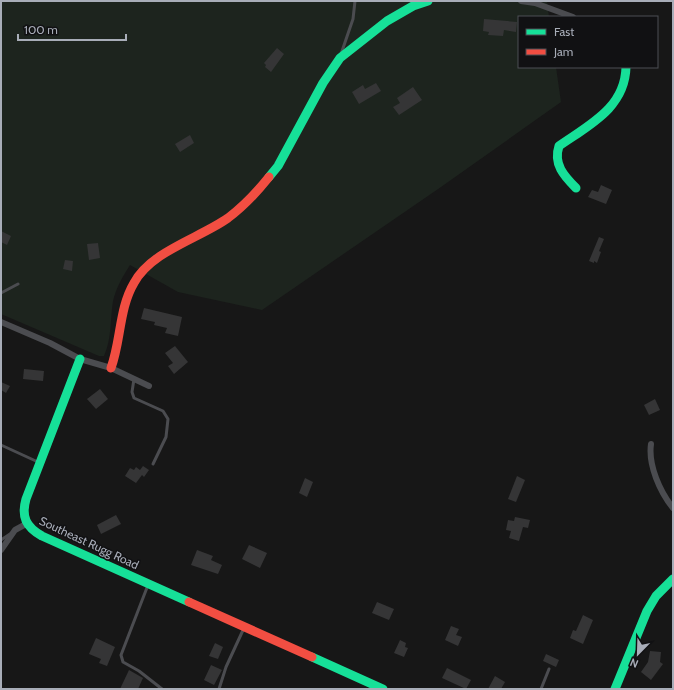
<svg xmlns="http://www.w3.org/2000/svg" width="674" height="690" viewBox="0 0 674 690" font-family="Cabin,sans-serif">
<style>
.green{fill:#1d241e}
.building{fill:#353536}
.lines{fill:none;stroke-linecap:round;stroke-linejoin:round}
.lane{stroke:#4b4c50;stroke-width:3}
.street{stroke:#4b4c50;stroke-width:6}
.fast{stroke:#16e098;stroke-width:9}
.jam{stroke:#f24e42;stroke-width:9}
.labels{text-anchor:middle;stroke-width:3;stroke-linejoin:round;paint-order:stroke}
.street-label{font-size:12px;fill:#a8adb8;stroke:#111113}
</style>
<rect width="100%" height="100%" fill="#171717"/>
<!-- green -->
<path class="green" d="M1,1h546l2,16h-30v50h37l5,35 -120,85 -179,123 -84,-18 -48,-27c-7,11 -14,23 -17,36 -3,19 -1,37 -9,55h-5l-98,-42z"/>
<!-- building -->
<g class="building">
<polygon points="484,19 517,22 516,32 504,30 503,36 488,35 489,32 483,31"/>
<polygon points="277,48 284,54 271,72 265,67 266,65 264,63"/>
<polygon points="376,83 381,91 359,104 352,92 363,85 365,89"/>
<polygon points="413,87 422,100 399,115 393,107 400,103 397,98"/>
<polygon points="190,135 194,143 180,152 175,144"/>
<polygon points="601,185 612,190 606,204 588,197 592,190 598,192"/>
<polygon points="1,231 11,236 7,245 1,242"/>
<polygon points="599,237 604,239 599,251 601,252 597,263 594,261 594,263 589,261"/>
<polygon points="98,243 100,258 89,260 87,244"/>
<polygon points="65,260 73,261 72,271 63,269"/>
<polygon points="144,308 182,317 178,336 165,333 167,328 154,325 155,322 141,319"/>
<polygon points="175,346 188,362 174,374 168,366 173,363 165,353"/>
<polygon points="24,369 44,371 43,381 23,379"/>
<polygon points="1,382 10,386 6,393 1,390"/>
<polygon points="100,389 108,399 96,409 87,399"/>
<polygon points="655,399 660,410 649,415 644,405"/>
<polygon points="143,466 149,470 144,477 142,475 136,483 125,476 130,468 134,470 136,467 140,470"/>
<polygon points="517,476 525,480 516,502 508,499"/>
<polygon points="305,478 313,482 307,497 299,493"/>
<polygon points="116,515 121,524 101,534 97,525"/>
<polygon points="515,517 530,520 528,528 523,527 519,541 509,538 511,531 506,530 508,520 514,521"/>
<polygon points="249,545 267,553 260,568 242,559"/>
<polygon points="197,550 213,556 211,560 222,565 218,574 191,565"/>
<polygon points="377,602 394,609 389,620 372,613"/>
<polygon points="583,615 593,620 583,644 570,638 573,630 576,631"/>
<polygon points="451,626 459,629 456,635 462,637 458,646 445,640"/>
<polygon points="96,638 115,647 107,666 99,663 101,659 89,654"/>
<polygon points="400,640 406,643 405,647 408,648 404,657 394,653"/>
<polygon points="215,643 223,647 218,659 209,656"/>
<polygon points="650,651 661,652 660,662 663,664 651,680 641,672 648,662"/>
<polygon points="546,654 559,660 556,667 543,661"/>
<polygon points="211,665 222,670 214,685 204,680"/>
<polygon points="447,668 471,680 466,689 442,678"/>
<polygon points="129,670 143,678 138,689 120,689"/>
<polygon points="495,676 505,682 501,689 488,689"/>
</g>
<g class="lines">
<!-- lane -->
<g class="lane">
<polyline points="341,54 353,19 355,1"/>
<polyline points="1,293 18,284"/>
<polyline points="134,379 132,392 134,398 163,411 168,419 166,437 153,464"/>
<polyline points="1,445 38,462"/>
<polyline points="1,540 10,534"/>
<polyline points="148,585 121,655 123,662 139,671 162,689"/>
<polyline points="219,689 226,667 244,628"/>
<polyline points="541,689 549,669"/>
</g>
<!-- street -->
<g class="street">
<polyline points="521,1 535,3 573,17"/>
<polyline points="1,322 50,343 80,359 111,368 149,386"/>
<path d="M651,444c-3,21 9,48 22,64"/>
<polyline points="1,550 15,530 26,524"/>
</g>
<!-- fast -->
<g class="fast">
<polyline points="269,177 278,166 323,83 340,58 387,21 413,6 428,1"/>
<path d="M576,188c-12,-12 -23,-24 -17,-42 30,-21 66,-38 67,-79"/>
<path d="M80,359l-54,140c-5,18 0,28 16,37l147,66"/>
<polyline points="312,657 383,689"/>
<polyline points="615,689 647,611 656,596 673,579"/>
</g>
<!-- jam -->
<g class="jam">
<path d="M111,368c10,-27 8,-60 23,-85 17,-32 66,-45 94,-65 16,-12 29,-26 41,-41"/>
<polyline points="189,602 312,657"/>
</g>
</g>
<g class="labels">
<!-- street labels -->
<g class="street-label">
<text transform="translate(89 543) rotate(25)" y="4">Southeast Rugg Road</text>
</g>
</g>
<!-- border -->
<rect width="674" height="690" fill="none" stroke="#a8adb8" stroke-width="4"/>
<!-- legend -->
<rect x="518" y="16" width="140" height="52" fill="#111113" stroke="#4d4f55"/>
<rect x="526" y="29" width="20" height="6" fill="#16e098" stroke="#4d4f55"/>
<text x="554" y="36" font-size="12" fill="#a8adb8">Fast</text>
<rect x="526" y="49" width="20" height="6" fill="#f24e42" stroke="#4d4f55"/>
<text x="554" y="56" font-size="12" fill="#a8adb8">Jam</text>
<!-- north arrow -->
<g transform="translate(638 654) rotate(203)" stroke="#111113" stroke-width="3" paint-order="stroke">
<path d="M0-3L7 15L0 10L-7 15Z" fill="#a8adb8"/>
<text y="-6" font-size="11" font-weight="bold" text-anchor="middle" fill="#a8adb8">N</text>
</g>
<!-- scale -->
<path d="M18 34v6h108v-6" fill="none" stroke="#a8adb8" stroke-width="2"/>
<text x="24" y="34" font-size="12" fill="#a8adb8" stroke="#111113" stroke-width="3" paint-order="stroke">100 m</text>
</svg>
